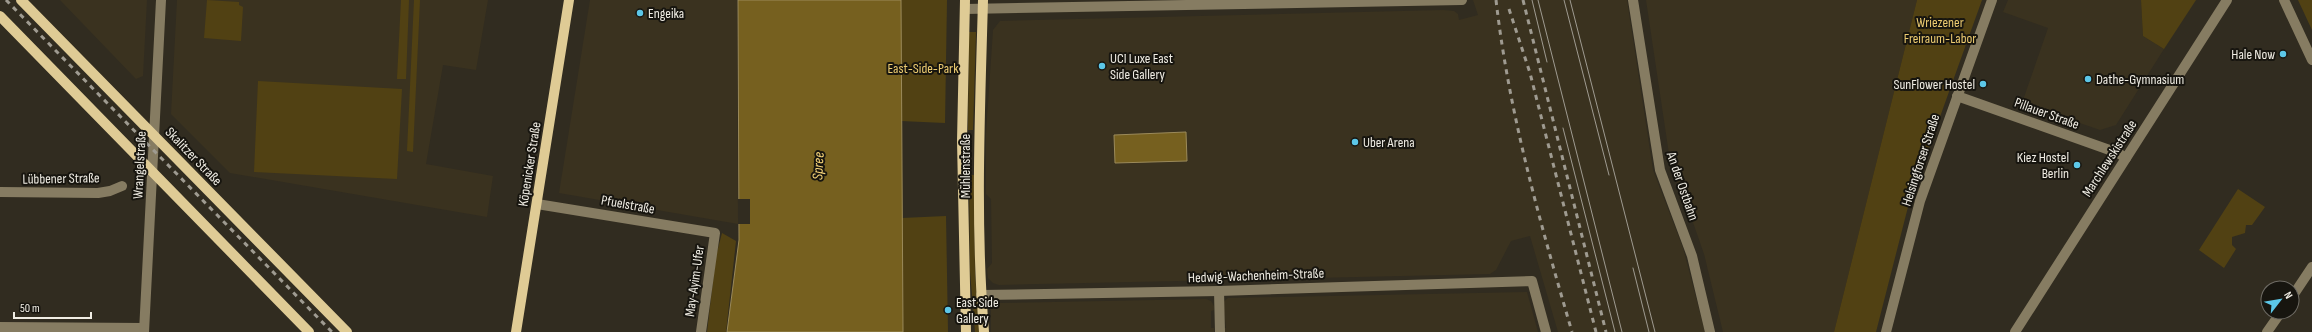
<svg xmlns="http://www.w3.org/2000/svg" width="2312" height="332" viewBox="0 0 2312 332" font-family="'Sofia Sans Condensed',sans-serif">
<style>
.built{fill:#3a321f}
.green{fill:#514113}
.water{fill:#76601f;stroke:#9b8a5a}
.pier{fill:#312c20}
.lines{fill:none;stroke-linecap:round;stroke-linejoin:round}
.minor{stroke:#867c62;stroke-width:10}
.major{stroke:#dfcb95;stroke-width:10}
.tram{stroke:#9f9b91;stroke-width:1}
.rail{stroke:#9f9b91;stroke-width:3;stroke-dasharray:5 5;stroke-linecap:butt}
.poi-dot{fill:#5cc7e8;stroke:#17150f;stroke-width:1.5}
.labels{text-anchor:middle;stroke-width:4;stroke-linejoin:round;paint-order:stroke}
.poi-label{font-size:14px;fill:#f0ede4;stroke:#17150f;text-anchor:start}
.park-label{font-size:14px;fill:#edcc71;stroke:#17150f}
.street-label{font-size:14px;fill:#f0ede4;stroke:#17150f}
.water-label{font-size:15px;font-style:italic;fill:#f6d479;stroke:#17150f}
</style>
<rect width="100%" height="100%" fill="#312c20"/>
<!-- built -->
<g class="built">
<polygon points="60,0 147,0 143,76 136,79"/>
<polygon points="177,0 488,0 476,70 443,65 426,164 493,176 487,217 230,173 171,114"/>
<polygon points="590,0 737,0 738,224 559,193"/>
<polygon points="1473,0 1627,0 1653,170 1683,248 1705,332 1558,332 1530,236 1511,241 1496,270 1490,274 999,285 993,283 988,278 987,269 992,263 991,199 986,194 986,133 993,30 1000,21 1443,10 1454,11 1458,14 1459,20 1478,15"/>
<polygon points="1646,0 1917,0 1834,332 1723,332 1704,254 1688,208 1675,178 1669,154"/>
<polygon points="2008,0 2141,0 2143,36 2164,49 2116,125 2100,130 2022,103 2048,28 2003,12"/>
<polygon points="1527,292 1538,332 1223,332 1223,328 1226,328 1223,302 1228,298"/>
<polygon points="1206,299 1211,301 1214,306 1214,310 1211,311 1211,328 1214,328 1214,332 991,332 991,309 999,303"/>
</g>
<!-- green -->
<g class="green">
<polygon points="207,0 239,2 239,5 243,7 241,41 204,38"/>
<polygon points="401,0 409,0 406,79 397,79"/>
<polygon points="414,0 420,0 413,152 407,151"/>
<polygon points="901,0 947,0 945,123 901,121"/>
<polygon points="1917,0 1982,0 1909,203 1876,332 1834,332"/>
<polygon points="2141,0 2196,0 2164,49 2143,36"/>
<polygon points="2298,0 2312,0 2312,30"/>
<polygon points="969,32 976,32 973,130 968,130"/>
<polygon points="258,81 402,89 397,179 254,172"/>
<polygon points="969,175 974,175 975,272 979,332 975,332 970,271"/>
<polygon points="2238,189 2265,207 2252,225 2246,225 2245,233 2232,237 2232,245 2236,249 2224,268 2199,250"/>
<polygon points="946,216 948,332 903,332 902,218"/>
<polygon points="722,233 736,241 726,332 707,332 716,256"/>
</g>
<!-- water -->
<g class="water">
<polygon points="738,0 901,0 903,332 727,332 739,240"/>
<polygon points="1186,132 1187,161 1115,163 1114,135"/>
</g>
<!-- pier -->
<rect class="pier" x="738" y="199" width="12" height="25"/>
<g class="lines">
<!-- minor -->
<g class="minor">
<polyline points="1633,0 1660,170 1692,256 1710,332"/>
<polyline points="2284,0 2312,60"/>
<polyline points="965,9 1462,0"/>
<polyline points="1957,96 2118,153 2126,158"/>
<polyline points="0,192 98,193 110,191 122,186"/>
<polyline points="537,204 715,233 701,332"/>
<polyline points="1219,291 1220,332"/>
<polyline points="981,295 1219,291 1532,281 1546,332"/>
<polyline points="2292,297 2312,267"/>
<polyline points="0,327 144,328"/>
<polyline points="144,332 161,0"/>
<polyline points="1886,332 1920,201 1992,0"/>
<polyline points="2015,332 2227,0"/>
<polyline points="2267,332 2281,312"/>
</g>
<!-- major -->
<g class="major">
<polyline points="21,0 347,332"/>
<polyline points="965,0 962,141 966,332"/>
<path d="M983,0c-3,111 -8,221 1,332"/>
<polyline points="0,16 309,332"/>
<polyline points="516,332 569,0"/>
</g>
<!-- tram -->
<g class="tram">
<polyline points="1532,0 1547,62"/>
<polyline points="1538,0 1622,332"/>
<polyline points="1564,0 1609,175"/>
<polyline points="1570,0 1655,332"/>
<polyline points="1563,128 1615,332"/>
<polyline points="1633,268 1649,332"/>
</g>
<!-- rail -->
<g class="rail">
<polyline points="6,0 332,332"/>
<path d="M1496,0c13,114 44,222 76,332"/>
<polyline points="1523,0 1606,332"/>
<polyline points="1509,9 1530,73 1596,332"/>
</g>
</g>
<!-- markers -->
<g class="poi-dot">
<circle cx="640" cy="13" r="4"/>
<circle cx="2283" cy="54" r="4"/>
<circle cx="1102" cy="66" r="4"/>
<circle cx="2088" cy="79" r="4"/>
<circle cx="1983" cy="84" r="4"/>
<circle cx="1355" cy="142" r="4"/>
<circle cx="2077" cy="165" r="4"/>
<circle cx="948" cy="310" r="4"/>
</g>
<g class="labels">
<!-- poi labels -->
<g class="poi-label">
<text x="648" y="18">Engeika</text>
<text x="2275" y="59" text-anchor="end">Hale Now</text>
<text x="1110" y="63">UCI Luxe East<tspan x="1110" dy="16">Side Gallery</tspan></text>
<text x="2096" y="84">Dathe-Gymnasium</text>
<text x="1975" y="89" text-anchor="end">SunFlower Hostel</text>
<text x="1363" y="147">Uber Arena</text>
<text x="2069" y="162" text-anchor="end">Kiez Hostel<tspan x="2069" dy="16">Berlin</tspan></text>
<text x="956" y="307">East Side<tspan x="956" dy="16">Gallery</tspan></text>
</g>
<!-- park labels -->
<g class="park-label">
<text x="1940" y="27">Wriezener<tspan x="1940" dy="16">Freiraum-Labor</tspan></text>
<text x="923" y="73">East-Side-Park</text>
</g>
<!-- street labels -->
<g class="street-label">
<text transform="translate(2047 113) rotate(20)" y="5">Pillauer Straße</text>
<text transform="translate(194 156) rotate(46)" y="5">Skalitzer Straße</text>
<text transform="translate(2109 158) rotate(-57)" y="5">Marchlewskistraße</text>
<text transform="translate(1920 160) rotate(-72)" y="5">Helsingforser Straße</text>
<text transform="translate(529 164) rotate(-81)" y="5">Köpenicker Straße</text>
<text transform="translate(139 165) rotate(-87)" y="5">Wrangelstraße</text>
<text transform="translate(965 166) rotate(-90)" y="5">Mühlenstraße</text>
<text transform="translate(61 178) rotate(-1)" y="5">Lübbener Straße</text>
<text transform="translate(1683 186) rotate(71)" y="5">An der Ostbahn</text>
<text transform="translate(628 204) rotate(10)" y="5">Pfuelstraße</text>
<text transform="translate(1256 275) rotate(-2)" y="5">Hedwig-Wachenheim-Straße</text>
<text transform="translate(694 281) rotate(-82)" y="5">May-Ayim-Ufer</text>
</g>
<!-- water labels -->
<g class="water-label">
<text transform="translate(818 166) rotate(-87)" y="5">Spree</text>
</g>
</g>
<!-- north arrow -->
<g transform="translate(2280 300) rotate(59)"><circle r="19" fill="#17150f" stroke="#6e6b64"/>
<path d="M0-3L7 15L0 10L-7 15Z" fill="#5cc7e8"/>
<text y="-6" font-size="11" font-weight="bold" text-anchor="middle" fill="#f0ede4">N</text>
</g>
<!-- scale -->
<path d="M14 312v6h77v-6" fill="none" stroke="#f0ede4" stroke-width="2"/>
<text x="20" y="312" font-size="12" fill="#f0ede4" stroke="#17150f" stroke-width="3" paint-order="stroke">50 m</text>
</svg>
